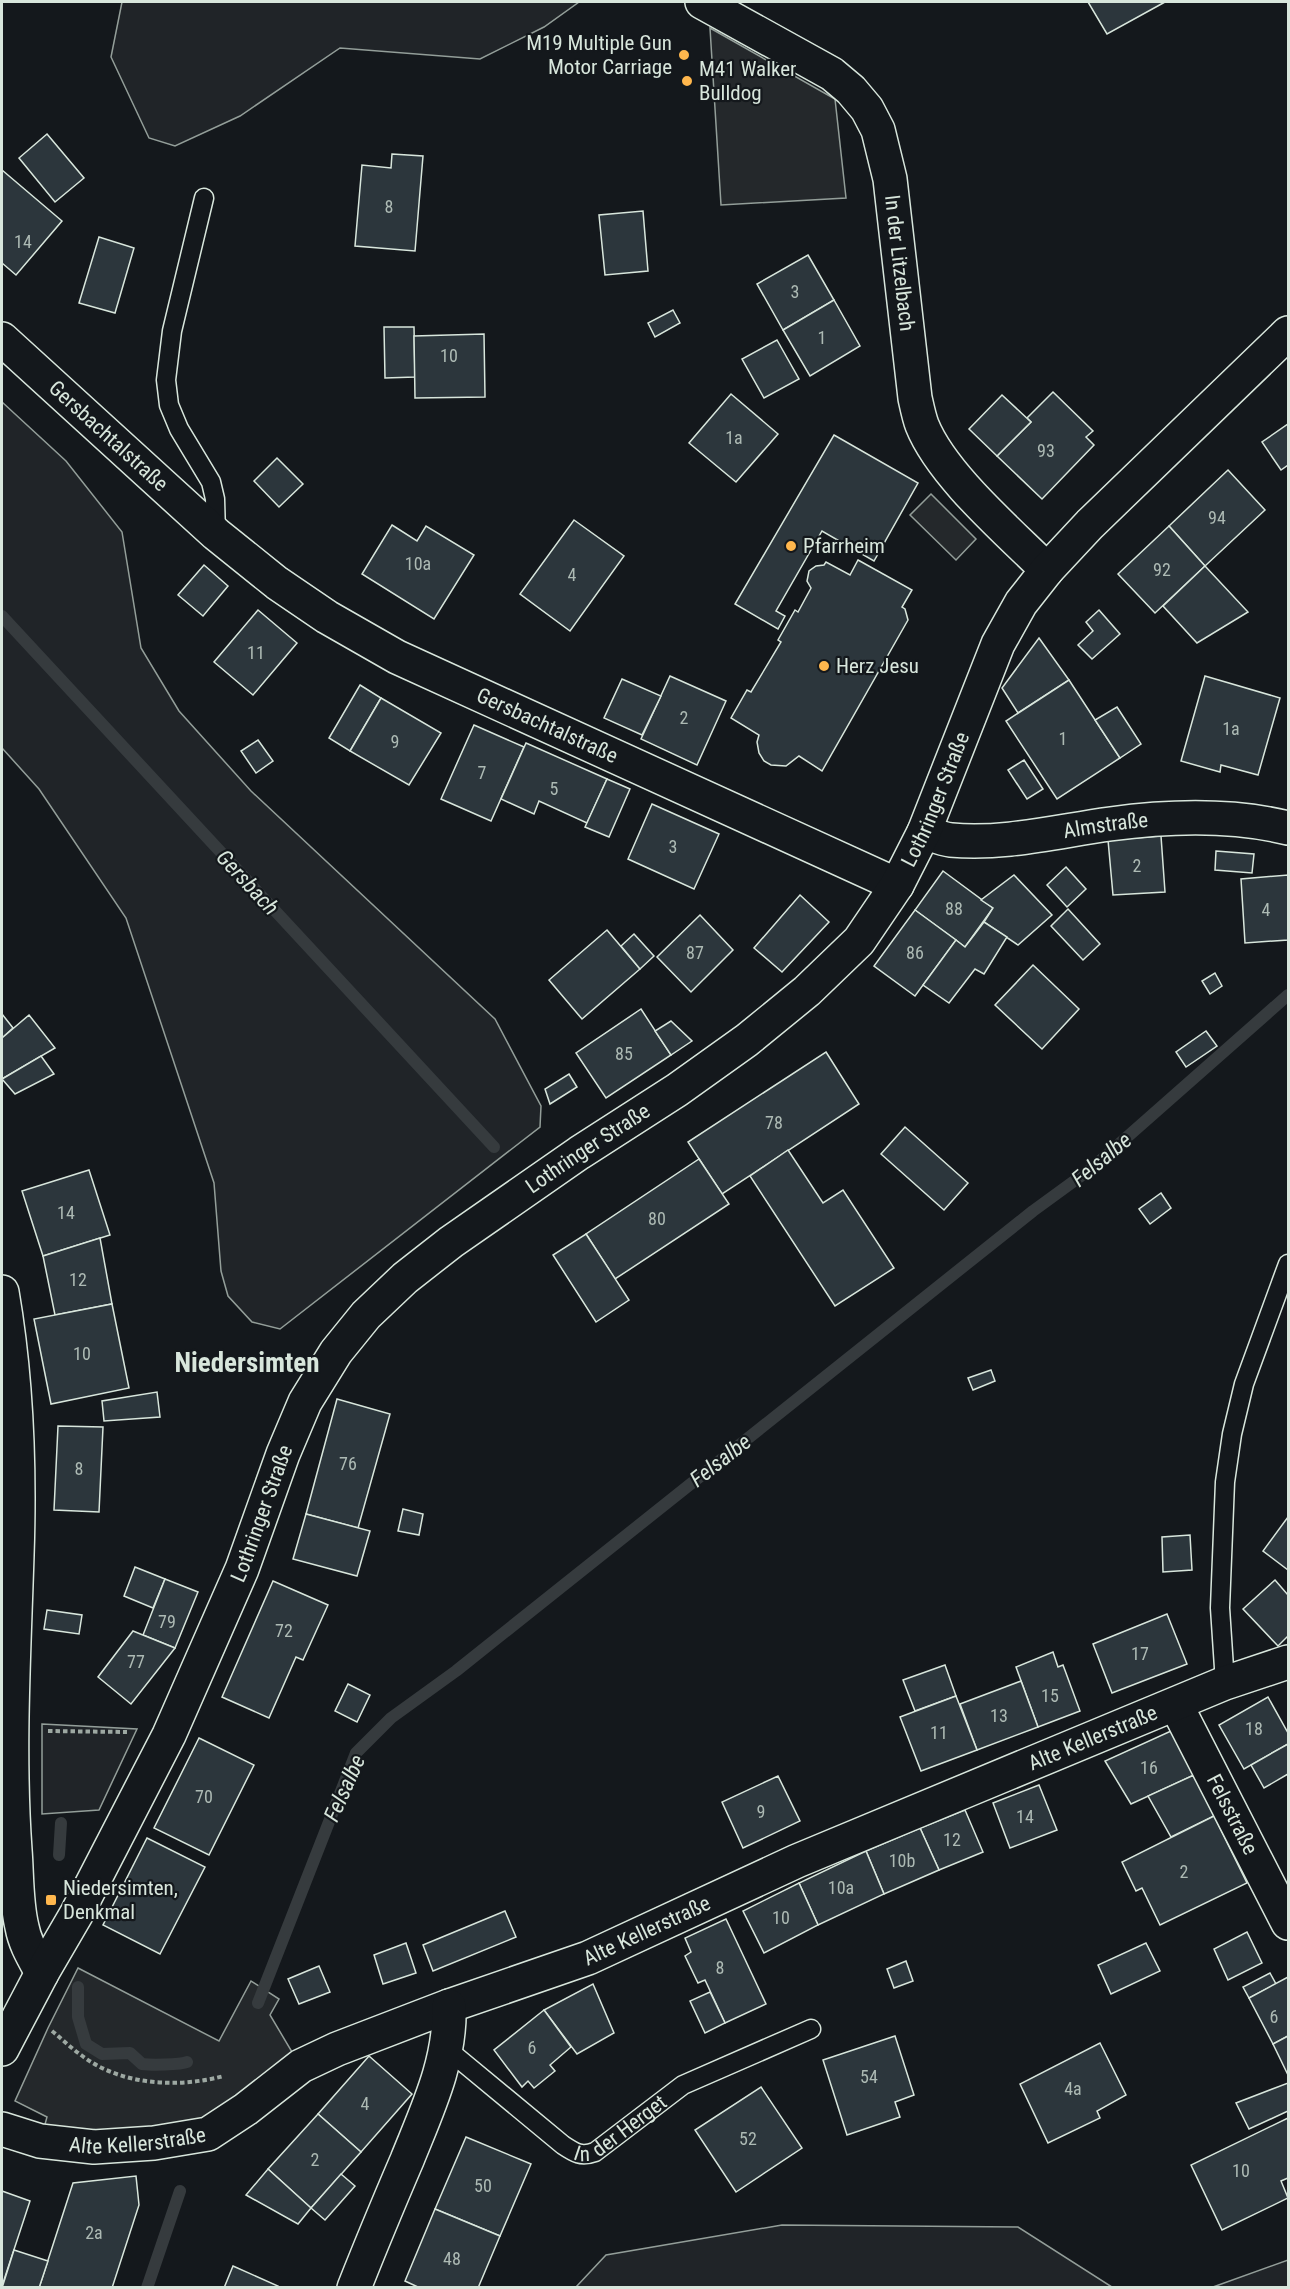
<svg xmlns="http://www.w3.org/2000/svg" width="1290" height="2289" viewBox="0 0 1290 2289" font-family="'Roboto Condensed',sans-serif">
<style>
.green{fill:#202428;stroke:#939e99;stroke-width:1.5}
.parking{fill:#24282b;stroke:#939e99;stroke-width:1.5}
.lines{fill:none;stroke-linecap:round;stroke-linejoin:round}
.stream{stroke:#363b3e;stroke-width:12}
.building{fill:#2c363c;stroke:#d8e6dc;stroke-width:1.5}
.lane-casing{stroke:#d8e6dc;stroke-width:21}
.street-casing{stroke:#d8e6dc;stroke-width:36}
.secondary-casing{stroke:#d8e6dc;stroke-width:36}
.path{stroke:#9da8a2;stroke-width:4;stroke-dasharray:4.5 3;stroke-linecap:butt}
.lane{stroke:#14181c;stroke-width:18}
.street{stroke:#14181c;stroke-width:33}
.secondary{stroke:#14181c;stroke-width:33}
.poi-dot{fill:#ffb74d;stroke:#14181c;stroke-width:2}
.labels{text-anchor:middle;stroke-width:4.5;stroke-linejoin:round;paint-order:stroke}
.number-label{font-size:18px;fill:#adbab4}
.poi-label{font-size:21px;fill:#d8e6dc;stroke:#14181c;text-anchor:start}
.street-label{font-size:21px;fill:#d8e6dc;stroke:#14181c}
.water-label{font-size:22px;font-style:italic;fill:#d8e6dc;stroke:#14181c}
.district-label{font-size:27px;font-weight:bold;fill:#d8e6dc;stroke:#14181c}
</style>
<rect width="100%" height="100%" fill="#14181c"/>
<!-- green -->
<g class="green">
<polygon points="122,2 579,2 544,27 480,59 340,48 240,116 175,146 149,138 111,57"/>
<polygon points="2,402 66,461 122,532 141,648 179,711 251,791 495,1019 541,1106 540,1127 280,1329 252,1322 228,1296 221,1271 214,1183 126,918 39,789 2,748"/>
<polygon points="42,1724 137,1729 99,1810 42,1814"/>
<polygon points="782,2225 1018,2227 1112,2287 576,2287 606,2255"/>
<polygon points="1288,2260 1288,2287 1213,2287"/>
</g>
<!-- parking -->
<g class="parking">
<polygon points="710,28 835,99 846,198 721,205"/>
<polygon points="931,494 976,539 956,560 910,515"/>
<polygon points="78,1968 219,2041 251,1981 279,1999 270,2015 298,2062 207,2125 74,2132 44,2128 47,2117 15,2101 48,2028"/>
</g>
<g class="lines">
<!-- stream -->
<g class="stream">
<polyline points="2,616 494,1147"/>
<polyline points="59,1855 61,1823"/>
<path d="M78,1987v30l8,27 16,10 28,-1 12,11c8,1 38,1 45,-2"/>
<polyline points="258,2003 356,1753 391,1718 456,1671 1033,1211 1092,1168 1288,995"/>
<polyline points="147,2288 180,2191"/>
</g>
</g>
<!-- building -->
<g class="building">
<polygon points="1088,2 1165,2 1107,34"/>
<polygon points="47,134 84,178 55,202 19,158"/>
<polygon points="392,154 423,156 415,251 355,246 362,165 391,168"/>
<polygon points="2,170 62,221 16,275 2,263"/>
<polygon points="643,211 648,271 605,275 599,215"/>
<polygon points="99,237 134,248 115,313 79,303"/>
<polygon points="808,255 834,300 783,330 757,284"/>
<polygon points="834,300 860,346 810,376 783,330"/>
<polygon points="673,310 680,323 655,337 648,323"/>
<polygon points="384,327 414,327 415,377 385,378"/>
<polygon points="484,334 485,397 415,398 414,336"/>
<polygon points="777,340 799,379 764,398 742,359"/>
<polygon points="1053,392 1093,431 1086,437 1094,445 1042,499 997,456 1031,422 1027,418"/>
<polygon points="731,394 778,434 736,482 689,443"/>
<polygon points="1002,395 1031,422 997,456 969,429"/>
<polygon points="1288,424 1288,465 1281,470 1262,442"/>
<polygon points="834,435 918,483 874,561 822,531 776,611 785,616 778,629 735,604"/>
<polygon points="277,458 303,484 279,507 254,481"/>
<polygon points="1228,470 1265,510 1205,566 1169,526"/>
<polygon points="574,520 624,556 570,631 520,594"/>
<polygon points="392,525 417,541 426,526 474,555 434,619 362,574"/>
<polygon points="1169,526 1205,566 1155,613 1118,574"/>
<polygon points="858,560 912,590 902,607 905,609 908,620 822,771 799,756 786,766 771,765 764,761 759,753 757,742 759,735 731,718 747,690 751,692 781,642 778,640 795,610 798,612 811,588 807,581 809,571 816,566 824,565 826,562 850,575"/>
<polygon points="204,565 228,586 203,616 178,595"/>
<polygon points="1205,566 1248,612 1197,643 1163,606"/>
<polygon points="258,610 297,643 253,695 214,662"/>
<polygon points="1099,610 1120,634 1092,659 1078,645 1093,631 1086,622"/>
<polygon points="1039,638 1069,680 1018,713 1002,688"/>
<polygon points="670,676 726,701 697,765 641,739"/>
<polygon points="1205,676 1280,698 1258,775 1221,765 1220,772 1181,761"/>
<polygon points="622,679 661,696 642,735 604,718"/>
<polygon points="1069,680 1120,758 1057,799 1006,721"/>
<polygon points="360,685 381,698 350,751 329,738"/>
<polygon points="381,698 441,733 409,785 350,751"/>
<polygon points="1117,707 1141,744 1120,758 1095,720"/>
<polygon points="474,725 524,747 491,821 441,799"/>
<polygon points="258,740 273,761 256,773 241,751"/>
<polygon points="526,743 607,779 587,823 539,801 534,814 501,799"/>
<polygon points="1024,760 1043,789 1027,799 1008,770"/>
<polygon points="607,779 630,789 609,837 585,827"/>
<polygon points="652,804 719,834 694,889 628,859"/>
<polygon points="1161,836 1165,892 1113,895 1108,840"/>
<polygon points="1216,851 1254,854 1252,873 1215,870"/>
<polygon points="1066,867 1086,889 1067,907 1047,885"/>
<polygon points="943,871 993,908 965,947 915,910"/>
<polygon points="1014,875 1052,915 1018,945 984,922 993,908 981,900"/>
<polygon points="1288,875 1288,940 1245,943 1241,879"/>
<polygon points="800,895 829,922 782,972 754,948"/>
<polygon points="1068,909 1100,944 1083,960 1051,926"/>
<polygon points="915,910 956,940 915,996 874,966"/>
<polygon points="700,915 733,950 691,992 657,957"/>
<polygon points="984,922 1007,937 984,974 975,969 949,1003 923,985 956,940 965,947"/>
<polygon points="607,930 640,969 582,1019 549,980"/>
<polygon points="634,934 654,956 640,969 621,946"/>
<polygon points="1033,965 1079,1009 1042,1049 995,1005"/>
<polygon points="1215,973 1222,986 1210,994 1202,981"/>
<polygon points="641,1009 671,1055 606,1098 576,1053"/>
<polygon points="2,1014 13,1028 2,1038"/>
<polygon points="29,1015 55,1048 2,1079 2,1038"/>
<polygon points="671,1021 692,1041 671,1055 655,1031"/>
<polygon points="1206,1031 1217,1046 1186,1067 1176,1052"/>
<polygon points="826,1052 859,1104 722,1194 688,1142"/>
<polygon points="41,1056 54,1074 15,1094 2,1079"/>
<polygon points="569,1074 577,1087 550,1104 545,1089"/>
<polygon points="905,1127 968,1183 944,1210 881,1154"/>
<polygon points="788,1150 823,1203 843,1190 894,1268 835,1306 750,1176"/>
<polygon points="699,1159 729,1204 615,1279 586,1234"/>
<polygon points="89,1170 110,1235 43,1256 22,1191"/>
<polygon points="1161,1193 1171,1208 1150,1224 1139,1209"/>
<polygon points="586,1234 629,1300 596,1322 553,1255"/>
<polygon points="100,1238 112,1304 55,1315 43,1256"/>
<polygon points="112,1304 129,1388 51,1404 34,1319"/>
<polygon points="991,1370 995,1381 973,1390 968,1378"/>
<polygon points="157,1392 160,1417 104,1421 102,1401"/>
<polygon points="337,1399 390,1414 358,1528 306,1514"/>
<polygon points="58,1426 103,1427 99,1512 54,1510"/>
<polygon points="403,1509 423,1514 419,1535 398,1531"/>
<polygon points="306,1514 370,1531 357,1576 293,1559"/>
<polygon points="1288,1517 1288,1570 1263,1551"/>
<polygon points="1190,1535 1192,1570 1163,1572 1162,1537"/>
<polygon points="135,1567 165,1579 153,1608 124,1596"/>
<polygon points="165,1579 198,1592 175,1648 143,1635"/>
<polygon points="1275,1580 1288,1595 1288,1636 1278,1646 1243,1609"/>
<polygon points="273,1581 328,1605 303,1660 296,1657 269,1718 222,1697"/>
<polygon points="47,1610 82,1615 79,1634 44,1629"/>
<polygon points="1167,1614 1187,1664 1112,1693 1093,1644"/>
<polygon points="133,1631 175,1648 131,1704 98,1677"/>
<polygon points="1053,1652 1058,1667 1063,1665 1080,1711 1038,1727 1016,1667"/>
<polygon points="945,1665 956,1696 915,1711 903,1680"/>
<polygon points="1021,1681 1038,1727 977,1750 960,1704"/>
<polygon points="348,1684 370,1695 357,1722 335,1711"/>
<polygon points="956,1696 977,1750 921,1771 900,1717"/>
<polygon points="1268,1697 1288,1733 1288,1744 1244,1769 1219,1725"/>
<polygon points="1171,1731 1194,1775 1131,1804 1105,1761"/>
<polygon points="199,1738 254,1765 209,1855 154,1828"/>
<polygon points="1288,1744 1288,1774 1264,1788 1251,1765"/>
<polygon points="1194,1775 1214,1816 1171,1837 1148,1796"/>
<polygon points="778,1776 800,1821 743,1848 722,1802"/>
<polygon points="1039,1785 1057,1830 1010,1848 993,1803"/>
<polygon points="965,1810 983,1852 939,1870 920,1828"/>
<polygon points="1214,1816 1247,1883 1160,1925 1142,1888 1136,1891 1122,1862"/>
<polygon points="920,1828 939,1870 884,1894 866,1851"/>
<polygon points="147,1838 205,1867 160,1954 103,1925"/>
<polygon points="866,1851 884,1894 818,1925 799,1883"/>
<polygon points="799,1883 818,1925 764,1953 743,1911"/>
<polygon points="505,1911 516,1937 433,1971 423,1945"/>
<polygon points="726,1919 766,2004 725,2023 705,1980 698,1983 685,1956 691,1952 685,1938"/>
<polygon points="1247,1932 1262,1963 1228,1980 1214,1949"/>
<polygon points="406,1943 416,1973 383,1984 374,1955"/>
<polygon points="1146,1943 1160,1971 1111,1994 1098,1965"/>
<polygon points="906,1961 913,1981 894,1988 887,1969"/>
<polygon points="319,1966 330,1992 299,2004 288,1979"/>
<polygon points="1270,1973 1276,1984 1249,1998 1243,1987"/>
<polygon points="1288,1977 1288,2036 1273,2044 1249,1998"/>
<polygon points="593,1984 614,2033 577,2054 544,2010"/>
<polygon points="710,1992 725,2023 705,2033 690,2001"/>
<polygon points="544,2010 571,2047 550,2065 555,2071 534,2088 528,2081 522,2087 494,2050"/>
<polygon points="895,2036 914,2095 895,2102 900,2117 847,2135 823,2060"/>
<polygon points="1288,2036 1288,2075 1273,2044"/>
<polygon points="1100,2043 1126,2095 1097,2111 1100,2118 1048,2143 1020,2084"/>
<polygon points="369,2056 412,2094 361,2152 318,2114"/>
<polygon points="1288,2083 1288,2111 1249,2129 1236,2103"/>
<polygon points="761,2087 802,2148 736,2192 695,2130"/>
<polygon points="318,2114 361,2152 311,2208 268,2169"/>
<polygon points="1288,2118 1288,2178 1281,2181 1288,2198 1222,2230 1191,2165"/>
<polygon points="466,2137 531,2164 500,2236 435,2209"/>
<polygon points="268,2169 311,2208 298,2224 246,2195"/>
<polygon points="341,2174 355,2186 325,2220 311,2208"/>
<polygon points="136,2176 139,2205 112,2288 39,2288 73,2183"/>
<polygon points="2,2191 30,2201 2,2286"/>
<polygon points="435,2209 500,2236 478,2288 420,2288 405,2281"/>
<polygon points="14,2250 48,2261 39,2288 2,2288"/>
<polygon points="233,2266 278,2286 277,2288 224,2288"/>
</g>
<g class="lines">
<defs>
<g id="lane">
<polyline points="204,198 172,331 166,380 169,405 179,429 211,482 215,499 216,534"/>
<polyline points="1225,1683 1220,1608 1225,1482 1232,1434 1244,1384 1288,1264"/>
<path id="s1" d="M447,2049l116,96c12,8 18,12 32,7l88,-67 128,-56"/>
</g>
<g id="street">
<path id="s2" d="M702,2l130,72 19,16 16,19 11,21 12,49 25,219c2,9 4,19 7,27 20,50 87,107 125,145"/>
<path id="s3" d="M2,339l214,195 61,49 50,34 70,40 500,228"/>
<path id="s4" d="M924,832c9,3 18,7 27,8 53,5 107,-9 159,-16 59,-8 121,-10 178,4"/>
<path d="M2,1292c15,87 18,175 15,263 -3,98 -9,196 -2,295 2,25 1,53 7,77 3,17 12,31 20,46"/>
<path id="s5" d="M1176,1705l112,218"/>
<path id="s6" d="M2,2129l38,12 54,6 60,-4 54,-9 38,-25 55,-43 36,-17 112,-43 139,-48 209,-97 428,-178 63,-21"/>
<path d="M354,2288c17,-43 35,-86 53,-128 20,-50 44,-99 42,-154"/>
</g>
<g id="secondary">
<path id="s7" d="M2,2049l40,-76 35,-60 92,-178 73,-166 41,-115 22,-52 31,-50 30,-37 39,-37 46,-36 128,-89 98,-63 70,-50 60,-49 52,-50 38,-56 27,-53 74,-188 23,-41 26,-33 43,-46 198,-191"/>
</g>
</defs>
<!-- lane casing -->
<use href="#lane" class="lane-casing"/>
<!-- street casing -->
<use href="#street" class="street-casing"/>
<!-- secondary casing -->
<use href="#secondary" class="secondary-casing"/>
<!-- path -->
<g class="path">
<polyline points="48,1731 127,1732"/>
<path d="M52,2031c10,8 19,17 29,24 40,31 97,33 143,21"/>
</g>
<!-- lane -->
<use href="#lane" class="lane"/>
<!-- street -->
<use href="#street" class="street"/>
<!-- secondary -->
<use href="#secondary" class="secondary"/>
</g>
<!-- markers -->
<g class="poi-dot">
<circle cx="684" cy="55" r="6"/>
<circle cx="687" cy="81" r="6"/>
<circle cx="791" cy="546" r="6"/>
<circle cx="824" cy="666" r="6"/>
<rect x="45" y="1894" width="12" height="12" rx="3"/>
</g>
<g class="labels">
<!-- number labels -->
<g class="number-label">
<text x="389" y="213">8</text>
<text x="23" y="248">14</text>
<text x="795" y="298">3</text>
<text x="822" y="344">1</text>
<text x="449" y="362">10</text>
<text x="734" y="444">1a</text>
<text x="1046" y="457">93</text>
<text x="1217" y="524">94</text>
<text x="418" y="570">10a</text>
<text x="1162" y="576">92</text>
<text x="572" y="581">4</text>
<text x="256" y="659">11</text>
<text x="684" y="724">2</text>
<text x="1231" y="735">1a</text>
<text x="1063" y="745">1</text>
<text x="395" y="748">9</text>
<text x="482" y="779">7</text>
<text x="554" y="795">5</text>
<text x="673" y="853">3</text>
<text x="1137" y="872">2</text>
<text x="954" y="915">88</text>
<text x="1266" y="916">4</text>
<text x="695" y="959">87</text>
<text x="915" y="959">86</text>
<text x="624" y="1060">85</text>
<text x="774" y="1129">78</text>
<text x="66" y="1219">14</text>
<text x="657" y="1225">80</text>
<text x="78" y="1286">12</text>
<text x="82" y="1360">10</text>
<text x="348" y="1470">76</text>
<text x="79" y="1475">8</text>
<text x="167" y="1628">79</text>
<text x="284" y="1637">72</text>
<text x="1140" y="1660">17</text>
<text x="136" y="1668">77</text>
<text x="1050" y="1702">15</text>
<text x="999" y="1722">13</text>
<text x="1254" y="1735">18</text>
<text x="939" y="1739">11</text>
<text x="1149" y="1774">16</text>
<text x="204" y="1803">70</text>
<text x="761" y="1818">9</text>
<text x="1025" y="1823">14</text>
<text x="952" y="1846">12</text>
<text x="902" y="1867">10b</text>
<text x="1184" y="1878">2</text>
<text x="841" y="1894">10a</text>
<text x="781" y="1924">10</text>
<text x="720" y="1974">8</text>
<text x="1274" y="2023">6</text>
<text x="532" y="2054">6</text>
<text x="869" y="2083">54</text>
<text x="1073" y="2095">4a</text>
<text x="365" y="2110">4</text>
<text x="748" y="2145">52</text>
<text x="315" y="2166">2</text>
<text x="1241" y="2177">10</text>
<text x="483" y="2192">50</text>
<text x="94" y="2239">2a</text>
<text x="452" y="2265">48</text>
</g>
<!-- poi labels -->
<g class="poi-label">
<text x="672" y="50" text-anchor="end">M19 Multiple Gun<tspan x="672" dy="24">Motor Carriage</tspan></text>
<text x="699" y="76">M41 Walker<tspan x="699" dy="24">Bulldog</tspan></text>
<text x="803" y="553">Pfarrheim</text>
<text x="836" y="673">Herz Jesu</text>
<text x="63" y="1895">Niedersimten,<tspan x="63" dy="24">Denkmal</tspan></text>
</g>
<!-- street labels -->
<g class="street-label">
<text dy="7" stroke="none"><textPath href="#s2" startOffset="357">In der Litzelbach</textPath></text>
<text dy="7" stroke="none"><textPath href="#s3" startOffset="144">Gersbachtalstraße</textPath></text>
<text dy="7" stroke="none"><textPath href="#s3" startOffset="674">Gersbachtalstraße</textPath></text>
<text dy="7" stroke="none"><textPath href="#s7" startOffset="1604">Lothringer Straße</textPath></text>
<text dy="7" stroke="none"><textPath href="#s4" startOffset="184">Almstraße</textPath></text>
<text dy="7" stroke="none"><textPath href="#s7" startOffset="1100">Lothringer Straße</textPath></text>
<text dy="7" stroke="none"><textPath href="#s7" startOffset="596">Lothringer Straße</textPath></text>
<text dy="7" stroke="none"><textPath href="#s6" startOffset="1182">Alte Kellerstraße</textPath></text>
<text dy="7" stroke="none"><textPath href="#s5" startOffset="123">Felsstraße</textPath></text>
<text dy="7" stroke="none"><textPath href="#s6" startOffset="696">Alte Kellerstraße</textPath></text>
<text dy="7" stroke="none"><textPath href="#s1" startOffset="218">In der Herget</textPath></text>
<text dy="7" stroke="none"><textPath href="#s6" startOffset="138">Alte Kellerstraße</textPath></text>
</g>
<!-- water labels -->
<g class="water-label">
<text transform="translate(248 882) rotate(47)" y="8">Gersbach</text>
<text transform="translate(1101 1159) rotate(-40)" y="8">Felsalbe</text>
<text transform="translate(720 1460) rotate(-38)" y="8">Felsalbe</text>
<text transform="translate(344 1788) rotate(-66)" y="8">Felsalbe</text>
</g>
<!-- district labels -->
<g class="district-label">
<text x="247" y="1372">Niedersimten</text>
</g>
</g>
<!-- border -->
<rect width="1290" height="2289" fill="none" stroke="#d8e6dc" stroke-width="6"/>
</svg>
